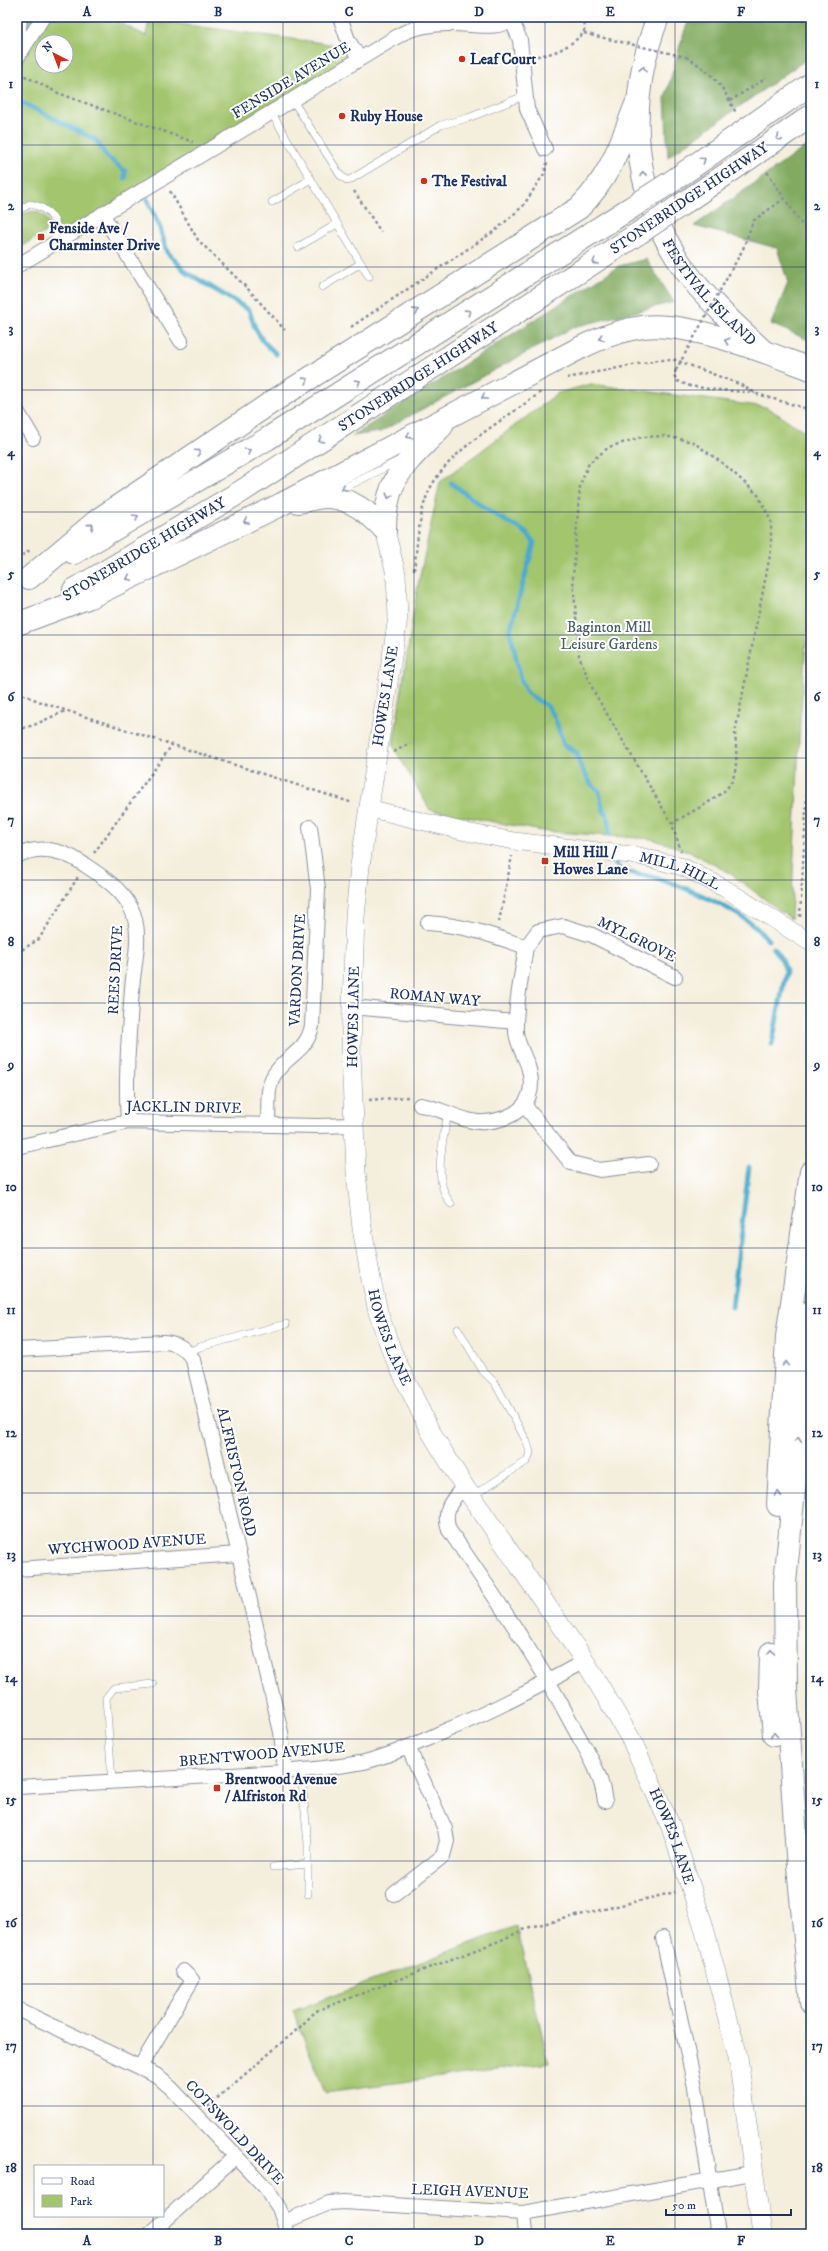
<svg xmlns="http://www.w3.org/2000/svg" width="828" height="2251" viewBox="0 0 828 2251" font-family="'IM FELL DW Pica',serif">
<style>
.green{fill:#a3c56d;stroke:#5f7a66;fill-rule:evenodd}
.forest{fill:#82aa60;stroke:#4e6c5f}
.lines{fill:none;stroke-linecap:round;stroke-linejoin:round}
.stream{stroke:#4cabcb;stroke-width:5}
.service-casing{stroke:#888e9d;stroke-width:8}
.minor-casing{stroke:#888e9d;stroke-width:16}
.tertiary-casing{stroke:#888e9d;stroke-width:18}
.secondary-casing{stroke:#888e9d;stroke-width:20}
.trunk-casing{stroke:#888e9d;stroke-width:24}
.path{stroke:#888e9d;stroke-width:2.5;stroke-dasharray:3 3;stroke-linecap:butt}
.service{stroke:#fff;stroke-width:7}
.minor{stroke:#fff;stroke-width:14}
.tertiary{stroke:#fff;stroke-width:17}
.secondary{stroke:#fff;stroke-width:19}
.trunk{stroke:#fff;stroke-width:22}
.trunk-bridge-casing{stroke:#888e9d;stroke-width:24;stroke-linecap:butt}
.path-bridge{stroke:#888e9d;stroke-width:2.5;stroke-dasharray:3 3;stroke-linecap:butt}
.trunk-bridge{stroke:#fff;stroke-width:22}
.oneway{stroke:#8d97ae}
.grid{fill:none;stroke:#1b2f5e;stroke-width:1;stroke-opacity:0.55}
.poi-dot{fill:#c8321e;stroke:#fff;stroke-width:1.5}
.labels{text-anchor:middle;stroke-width:4;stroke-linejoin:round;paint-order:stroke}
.poi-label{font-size:15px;font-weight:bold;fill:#1b2f5e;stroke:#fff;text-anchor:start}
.street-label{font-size:15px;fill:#1b2f5e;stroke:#fff}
.park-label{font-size:15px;fill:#445c62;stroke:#fff}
.neatline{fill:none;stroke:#1b2f5e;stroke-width:1.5}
.grid-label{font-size:13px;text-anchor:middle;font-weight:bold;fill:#1b2f5e}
</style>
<rect width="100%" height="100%" fill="#fff"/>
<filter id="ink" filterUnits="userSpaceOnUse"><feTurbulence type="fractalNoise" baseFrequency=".025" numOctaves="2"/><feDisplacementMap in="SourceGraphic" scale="8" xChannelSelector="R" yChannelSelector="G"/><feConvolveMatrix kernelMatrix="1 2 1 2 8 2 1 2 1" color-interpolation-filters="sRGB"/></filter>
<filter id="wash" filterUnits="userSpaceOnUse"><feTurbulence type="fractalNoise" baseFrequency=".012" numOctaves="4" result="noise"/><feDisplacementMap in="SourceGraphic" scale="16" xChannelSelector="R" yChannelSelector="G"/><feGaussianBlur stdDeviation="0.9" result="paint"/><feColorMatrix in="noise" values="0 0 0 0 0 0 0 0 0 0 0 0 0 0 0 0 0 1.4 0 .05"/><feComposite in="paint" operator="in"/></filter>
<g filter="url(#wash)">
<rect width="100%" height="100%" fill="#f4eedc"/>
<!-- green -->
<g class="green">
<path d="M17,17h92l37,19 3,-16 189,25 10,-5 11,18 -308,187 4,-22 -19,-18 -19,6zM42,42h24v24h-24z"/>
<path d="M33,211c10,2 16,9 17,18l-28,17 -5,-1v-24l6,-7z"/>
<polygon points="591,384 766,407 811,435 811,579 800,722 791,919 731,874 691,852 652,839 542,831 430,810 393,746 417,590 440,482 558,393"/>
<polygon points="516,1926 549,2063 325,2092 293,2011"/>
</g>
<!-- forest -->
<g class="forest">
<polygon points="690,17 811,17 811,56 668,157 665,98 683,35"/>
<polygon points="811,143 811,341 771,324 788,283 777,248 694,226"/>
<polygon points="646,259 674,302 574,327 380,432 352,436 619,266"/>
</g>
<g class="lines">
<!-- stream -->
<g class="stream">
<polyline points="17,100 96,140 107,157 125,171 125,178"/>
<polyline points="147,199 159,225 167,252 186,272 249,310 255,328 263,341 276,354"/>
<path d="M451,483c16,11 30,23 46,33 14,9 29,12 37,27l-24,88 12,52 6,11 19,12 7,10 10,29 13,8 2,10 11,20 9,8 4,18 6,12v13"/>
<path d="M613,858c2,6 4,10 9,12 9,5 21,4 30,7 35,10 93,34 116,63"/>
<polyline points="772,1044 786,971 782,960 773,948"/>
<polyline points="732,1307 749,1167"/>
</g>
</g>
</g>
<g filter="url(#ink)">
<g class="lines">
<defs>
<g id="service">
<polyline points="292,99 340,175 348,181 441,125 468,118 524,96"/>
<polyline points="271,112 369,277"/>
<polyline points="272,202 311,179"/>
<path d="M17,211l13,-7c18,3 33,19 24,37"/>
<polyline points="298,247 337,224"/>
<polyline points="322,287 361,263"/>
<polyline points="336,492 402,459"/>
<path d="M448,1113c-5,27 -16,68 3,91"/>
<polyline points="458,1329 483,1371 495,1383 527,1442 530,1453 527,1461 472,1496"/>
<polyline points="187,1352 200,1347 286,1324"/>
<polyline points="301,1770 308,1844 308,1894"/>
<polyline points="112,1781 106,1698 114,1688 153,1684"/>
<polyline points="273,1867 308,1864"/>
</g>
<g id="minor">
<polyline points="340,17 348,40 359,58"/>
<polyline points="512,21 520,40 527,109 545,149"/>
<polyline points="17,55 20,17"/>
<polyline points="17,58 43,17"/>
<polyline points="102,214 181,341"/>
<path d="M17,266l386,-233c15,-7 30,-9 46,-9 20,-1 51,8 67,-7"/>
<polyline points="17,411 33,438"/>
<path d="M17,856c23,-12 45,-6 65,7 18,12 39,25 49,45 12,25 3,54 1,81 -3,44 -7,89 -4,133"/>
<path d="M428,923c39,3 61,11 98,24l12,-16 25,-5 29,9 83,42"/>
<polyline points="352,1007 516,1022"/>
<path d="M420,1105c20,2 46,19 65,17 33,-3 54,-21 43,-56 -4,-11 -11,-23 -12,-34 -1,-28 6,-58 10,-85"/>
<polyline points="525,1106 571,1163 600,1170 649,1164"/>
<path d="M268,1124c1,-15 -2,-36 6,-49 13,-21 32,-22 38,-49l6,-137 -8,-62"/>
<polyline points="17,1147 128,1122 317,1126 354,1125"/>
<path d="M17,1350l147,-8c14,1 21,6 29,18l88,372 4,40"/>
<path d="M464,1486c-12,14 -22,24 -15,44 44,64 88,127 124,196 14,26 28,45 32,75"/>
<polyline points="17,1569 239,1554"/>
<path d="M17,1787l268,-15c27,-3 53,-5 79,-10 25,-6 50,-17 74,-28 50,-21 99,-46 147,-73"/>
<polyline points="394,1894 443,1856 447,1841 445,1829 408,1747"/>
<polyline points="663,1938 695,2087 718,2234"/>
<polyline points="17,2009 156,2075 171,2088 266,2188 279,2208 288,2234"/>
<polyline points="140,2067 192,1980 183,1971"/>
<polyline points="523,2213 525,2234"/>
<polyline points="284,2222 329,2203 344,2202 523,2213 752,2173"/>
<polyline points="150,2234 236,2156"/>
</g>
<g id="tertiary">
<path id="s1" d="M368,808l98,24 48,9 125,15 44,11 41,21 87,55"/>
</g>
<g id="secondary">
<path id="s2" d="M385,530l11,44 2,43 -38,249 -5,51 -3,90 -1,47 5,118 6,56 8,46 8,38 14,40 37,77 35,57 121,175 47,80 39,86 32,97 35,133 24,177"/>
</g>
<g id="trunk">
<path id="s3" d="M658,17c-33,85 -27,178 27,253 22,30 49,54 76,79"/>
<polyline points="671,182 811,84"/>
<polyline points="684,203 811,116"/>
<path d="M298,502c9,-1 19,-5 28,-5 25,0 44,17 59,33"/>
<path d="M385,530c0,-55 23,-67 57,-104"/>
<polyline points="74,553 267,439 629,209"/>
<path d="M29,578l70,-59 173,-117 307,-194c33,-33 41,-64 58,-106"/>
<path id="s4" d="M74,590l168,-99 397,-258"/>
<path d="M17,624l73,-27 192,-93 298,-156c20,-10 40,-18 63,-21 46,-6 124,26 168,42"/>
<polyline points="811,1312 785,1583 786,1689 797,1855 811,2003"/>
<polyline points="778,1505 787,1337 811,1172"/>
<polyline points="771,1653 770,1691 774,1735"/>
</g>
</defs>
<!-- service casing -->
<use href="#service" class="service-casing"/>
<!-- minor casing -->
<use href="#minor" class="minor-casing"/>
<!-- tertiary casing -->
<use href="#tertiary" class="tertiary-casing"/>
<!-- secondary casing -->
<use href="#secondary" class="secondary-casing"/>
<!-- trunk casing -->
<use href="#trunk" class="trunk-casing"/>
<!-- path -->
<g class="path">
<polyline points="584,33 591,35"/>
<path d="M537,56c20,-2 32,-10 47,-23l1,-16"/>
<path d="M686,57c29,17 35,27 50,56"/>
<polyline points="19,73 58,93 193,142"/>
<polyline points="730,101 766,78"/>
<polyline points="767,172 811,238"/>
<polyline points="170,191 198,240 247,288 285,330"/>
<polyline points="354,191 381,232"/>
<polyline points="743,249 753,221 785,198"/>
<polyline points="351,327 496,230 523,206 544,174 547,163"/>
<polyline points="676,370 674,375 677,381 690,386 709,389 755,393"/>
<polyline points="567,378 658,360 676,360 739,384 757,394 811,410"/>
<polyline points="17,559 30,550"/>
<path d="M414,570c3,-22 4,-47 11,-69 15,-48 79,-80 116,-109"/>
<polyline points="17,692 43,703 353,803"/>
<polyline points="17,730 34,725 65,711"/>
<polyline points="394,752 410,743"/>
<path d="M672,824c15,-11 50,-26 58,-40 9,-13 6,-36 5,-51l36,-183v-29l-13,-26 -33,-30 -32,-23 -28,-6 -23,1 -33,10 -20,16 -9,22 -7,93 6,78 15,36 78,132 9,27"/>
<polyline points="94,853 172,745"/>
<polyline points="800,917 811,726"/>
<polyline points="499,922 512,856"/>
<polyline points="17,953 39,939 78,877"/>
<polyline points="369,1100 408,1097"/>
<polyline points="208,2106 300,2027 316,2011 499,1941 530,1927 675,1892"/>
</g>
<!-- service -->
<use href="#service" class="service"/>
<!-- minor -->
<use href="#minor" class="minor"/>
<!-- tertiary -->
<use href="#tertiary" class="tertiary"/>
<!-- secondary -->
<use href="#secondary" class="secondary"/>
<!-- trunk -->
<use href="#trunk" class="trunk"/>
<defs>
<g id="trunk-bridge">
<polyline points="629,209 671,182"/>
<polyline points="639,233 684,203"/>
</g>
</defs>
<!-- trunk-bridge casing -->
<use href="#trunk-bridge" class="trunk-bridge-casing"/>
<!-- path-bridge -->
<g class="path-bridge">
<polyline points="591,35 686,57"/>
<polyline points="676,370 743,249"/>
</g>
<!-- trunk-bridge -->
<use href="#trunk-bridge" class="trunk-bridge"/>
</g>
<!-- one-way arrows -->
<defs><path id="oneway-chevron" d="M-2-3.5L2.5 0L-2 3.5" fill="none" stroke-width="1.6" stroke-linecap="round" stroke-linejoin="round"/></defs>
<g class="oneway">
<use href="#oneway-chevron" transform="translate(643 69) rotate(-78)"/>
<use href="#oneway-chevron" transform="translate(779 138) rotate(145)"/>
<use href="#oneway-chevron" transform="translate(703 160) rotate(-35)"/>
<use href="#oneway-chevron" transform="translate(643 174) rotate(-100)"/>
<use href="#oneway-chevron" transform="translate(595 262) rotate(147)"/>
<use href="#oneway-chevron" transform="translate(416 311) rotate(-32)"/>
<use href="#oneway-chevron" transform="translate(468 312) rotate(-32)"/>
<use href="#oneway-chevron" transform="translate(601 338) rotate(159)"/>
<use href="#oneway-chevron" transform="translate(727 341) rotate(-163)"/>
<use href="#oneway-chevron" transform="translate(306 380) rotate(-32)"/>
<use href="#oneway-chevron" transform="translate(358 382) rotate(-32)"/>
<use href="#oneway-chevron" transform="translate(484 397) rotate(153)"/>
<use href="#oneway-chevron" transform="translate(409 436) rotate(152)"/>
<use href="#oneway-chevron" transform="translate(321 440) rotate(147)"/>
<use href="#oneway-chevron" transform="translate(248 451) rotate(-31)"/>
<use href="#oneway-chevron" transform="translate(198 452) rotate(-34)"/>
<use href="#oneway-chevron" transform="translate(344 488) rotate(153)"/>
<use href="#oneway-chevron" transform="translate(389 496) rotate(106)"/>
<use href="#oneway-chevron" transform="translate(136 517) rotate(-31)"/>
<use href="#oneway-chevron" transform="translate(246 521) rotate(154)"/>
<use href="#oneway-chevron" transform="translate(91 526) rotate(-40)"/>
<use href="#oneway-chevron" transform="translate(129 578) rotate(154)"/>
<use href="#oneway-chevron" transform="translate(786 1364) rotate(-87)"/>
<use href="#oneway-chevron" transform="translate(798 1440) rotate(-85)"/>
<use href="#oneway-chevron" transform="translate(778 1494) rotate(-87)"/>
<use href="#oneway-chevron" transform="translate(771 1652) rotate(-89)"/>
<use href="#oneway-chevron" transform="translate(774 1735) rotate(-95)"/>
</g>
</g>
<!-- grid -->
<path class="grid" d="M153,17v2149M283,17v2217M414,17v2217M545,17v2217M675,17v2217M17,145h794M17,267h794M17,390h794M17,512h794M17,635h794M17,758h794M17,880h794M17,1003h794M17,1126h794M17,1248h794M17,1371h794M17,1493h794M17,1616h794M17,1739h794M17,1861h794M17,1984h794M17,2106h794M153,2216v18"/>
<!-- markers -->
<g class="poi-dot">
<circle cx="462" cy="59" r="4"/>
<circle cx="342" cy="116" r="4"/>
<circle cx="424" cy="181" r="4"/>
<rect x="37" y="233" width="8" height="8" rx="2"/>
<rect x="541" y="857" width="8" height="8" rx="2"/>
<rect x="213" y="1784" width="8" height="8" rx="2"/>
</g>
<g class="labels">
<!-- poi labels -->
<g class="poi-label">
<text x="470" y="64">Leaf Court</text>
<text x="350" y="121">Ruby House</text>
<text x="432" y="186">The Festival</text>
<text x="49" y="233">Fenside Ave /<tspan x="49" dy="17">Charminster Drive</tspan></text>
<text x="553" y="857">Mill Hill /<tspan x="553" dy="17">Howes Lane</tspan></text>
<text x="225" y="1784">Brentwood Avenue<tspan x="225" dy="17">/ Alfriston Rd</tspan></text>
</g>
<!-- street labels -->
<g class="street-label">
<text transform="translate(291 80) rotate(-31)" y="5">FENSIDE AVENUE</text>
<text transform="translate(689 198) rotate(-34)" y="5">STONEBRIDGE HIGHWAY</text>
<text dy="5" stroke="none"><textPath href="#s3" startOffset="298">FESTIVAL ISLAND</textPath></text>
<text dy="5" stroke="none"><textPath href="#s4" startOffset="405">STONEBRIDGE HIGHWAY</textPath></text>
<text transform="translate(144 549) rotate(-31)" y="5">STONEBRIDGE HIGHWAY</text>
<text transform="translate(385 696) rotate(-81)" y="5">HOWES LANE</text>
<text dy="5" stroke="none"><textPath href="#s1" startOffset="319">MILL HILL</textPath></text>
<text transform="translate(637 939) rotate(26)" y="5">MYLGROVE</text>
<text transform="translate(115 970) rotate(-87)" y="5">REES DRIVE</text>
<text transform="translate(297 970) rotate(-87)" y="5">VARDON DRIVE</text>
<text transform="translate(435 997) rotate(5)" y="5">ROMAN WAY</text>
<text transform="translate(353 1017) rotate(-89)" y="5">HOWES LANE</text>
<text transform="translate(184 1107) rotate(1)" y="5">JACKLIN DRIVE</text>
<text dy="5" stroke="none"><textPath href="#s2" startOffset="816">HOWES LANE</textPath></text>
<text transform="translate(237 1472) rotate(77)" y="5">ALFRISTON ROAD</text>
<text transform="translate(127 1544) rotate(-4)" y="5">WYCHWOOD AVENUE</text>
<text transform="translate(262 1754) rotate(-5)" y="5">BRENTWOOD AVENUE</text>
<text dy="5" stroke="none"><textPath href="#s2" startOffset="1392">HOWES LANE</textPath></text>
<text transform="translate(235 2132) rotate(47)" y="5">COTSWOLD DRIVE</text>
<text transform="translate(470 2191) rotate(2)" y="5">LEIGH AVENUE</text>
</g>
<!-- park labels -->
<g class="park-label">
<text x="609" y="632">Baginton Mill<tspan x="609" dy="17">Leisure Gardens</tspan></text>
</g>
</g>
<!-- margin -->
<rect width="828" height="2251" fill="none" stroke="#fff" stroke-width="44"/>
<!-- legend -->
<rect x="34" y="2165" width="130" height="52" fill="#ffffff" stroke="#a4acbf"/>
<rect x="42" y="2178" width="20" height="6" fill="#ffffff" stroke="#a4acbf"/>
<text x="70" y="2185" font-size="12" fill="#1b2f5e">Road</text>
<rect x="42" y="2195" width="20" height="12" fill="#a3c56d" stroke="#a4acbf"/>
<text x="70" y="2205" font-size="12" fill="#1b2f5e">Park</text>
<!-- north arrow -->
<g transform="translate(54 54) rotate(318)"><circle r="19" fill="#ffffff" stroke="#a4acbf"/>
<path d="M0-3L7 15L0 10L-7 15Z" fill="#c8321e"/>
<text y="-6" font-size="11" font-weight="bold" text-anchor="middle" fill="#1b2f5e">N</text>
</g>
<!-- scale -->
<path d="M666 2209v6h125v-6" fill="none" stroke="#1b2f5e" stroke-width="2"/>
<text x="672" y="2209" font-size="12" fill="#1b2f5e" stroke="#ffffff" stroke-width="3" paint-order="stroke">50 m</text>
<rect x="22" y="22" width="784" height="2207" class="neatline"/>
<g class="grid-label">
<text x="87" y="16">A</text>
<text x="218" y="16">B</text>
<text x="349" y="16">C</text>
<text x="479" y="16">D</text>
<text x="610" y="16">E</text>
<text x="741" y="16">F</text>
<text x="11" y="88">1</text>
<text x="817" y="88">1</text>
<text x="11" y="210">2</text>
<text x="817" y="210">2</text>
<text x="11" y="333">3</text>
<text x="817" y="333">3</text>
<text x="11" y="456">4</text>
<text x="817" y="456">4</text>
<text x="11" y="578">5</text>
<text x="817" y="578">5</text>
<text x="11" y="701">6</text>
<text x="817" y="701">6</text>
<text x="11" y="824">7</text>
<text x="817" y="824">7</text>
<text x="11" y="946">8</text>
<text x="817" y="946">8</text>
<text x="11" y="1069">9</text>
<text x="817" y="1069">9</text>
<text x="11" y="1191">10</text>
<text x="817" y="1191">10</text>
<text x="11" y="1314">11</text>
<text x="817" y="1314">11</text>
<text x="11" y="1437">12</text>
<text x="817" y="1437">12</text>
<text x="11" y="1559">13</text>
<text x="817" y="1559">13</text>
<text x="11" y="1682">14</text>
<text x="817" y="1682">14</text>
<text x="11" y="1804">15</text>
<text x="817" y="1804">15</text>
<text x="11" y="1927">16</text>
<text x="817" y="1927">16</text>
<text x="11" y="2050">17</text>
<text x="817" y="2050">17</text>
<text x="11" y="2172">18</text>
<text x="817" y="2172">18</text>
<text x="87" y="2245">A</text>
<text x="218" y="2245">B</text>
<text x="349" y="2245">C</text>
<text x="479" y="2245">D</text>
<text x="610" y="2245">E</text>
<text x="741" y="2245">F</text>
</g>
</svg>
